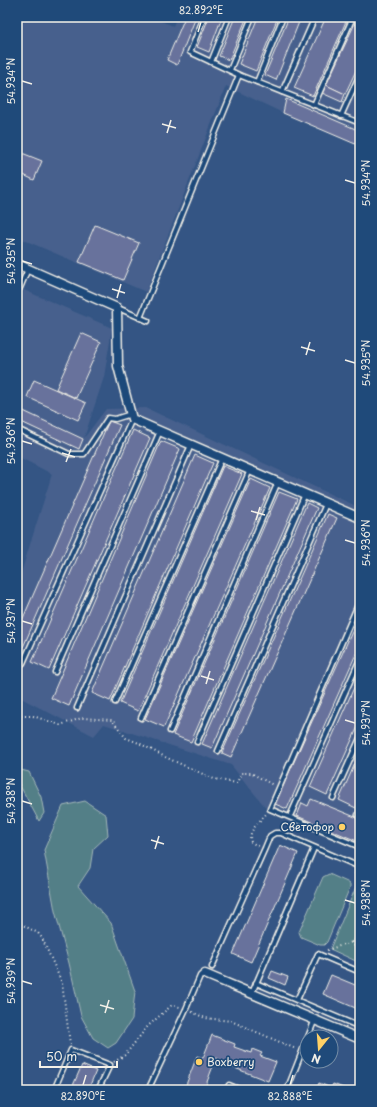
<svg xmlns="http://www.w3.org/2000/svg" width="377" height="1107" viewBox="0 0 377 1107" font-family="'Playpen Sans',sans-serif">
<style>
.built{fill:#47618d}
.green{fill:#537f87;stroke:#a4b8b8}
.building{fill:#67729c;stroke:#f4f1e8}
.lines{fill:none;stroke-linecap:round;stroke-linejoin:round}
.service-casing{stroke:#f4f1e8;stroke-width:7}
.minor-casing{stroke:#f4f1e8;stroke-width:11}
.path{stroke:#f4f1e8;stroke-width:2;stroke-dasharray:1 3;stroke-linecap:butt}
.service{stroke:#1f4a7a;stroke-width:4}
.minor{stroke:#1f4a7a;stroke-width:8}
.ticks{fill:none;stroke:#f4f1e8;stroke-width:1.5}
.poi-dot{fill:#ffd166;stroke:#1f4a7a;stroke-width:1.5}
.labels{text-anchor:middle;stroke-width:3.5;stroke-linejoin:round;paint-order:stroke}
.poi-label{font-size:11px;fill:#f4f1e8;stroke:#1f4a7a;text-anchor:end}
.neatline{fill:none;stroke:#f4f1e8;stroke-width:1.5}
.ticks-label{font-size:10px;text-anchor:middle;fill:#f4f1e8}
</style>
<rect width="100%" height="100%" fill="#345584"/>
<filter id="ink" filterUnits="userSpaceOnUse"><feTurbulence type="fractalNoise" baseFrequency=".025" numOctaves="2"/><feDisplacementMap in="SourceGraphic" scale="8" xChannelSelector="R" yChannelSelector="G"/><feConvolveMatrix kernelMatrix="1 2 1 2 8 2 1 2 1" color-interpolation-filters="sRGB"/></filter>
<g filter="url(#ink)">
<!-- built -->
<g class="built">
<polygon points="17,17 151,17 173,26 177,17 360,17 360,146 283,113 226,86 146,292 17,237"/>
<polygon points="17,287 112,328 104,377 84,438 106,409 146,408 360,508 360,850 288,821 267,809 231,765 104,724 94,736 17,696 17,586 52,474 17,456"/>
</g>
<!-- green -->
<g class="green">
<polygon points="17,769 29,772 41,797 44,813 39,821 17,780"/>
<polygon points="85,801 106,815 108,835 93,849 90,868 78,886 111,923 135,991 132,1019 116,1043 108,1048 93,1038 81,1016 69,963 55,911 44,850 63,806"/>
<polygon points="329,874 347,882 350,884 350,887 327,942 324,945 320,945 301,937 299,932 323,877"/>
<polygon points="358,882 360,883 360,963 330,949"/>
</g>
<!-- building -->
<g class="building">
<polygon points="185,17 196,17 177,65 167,60"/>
<polygon points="209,17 222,17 209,52 197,47"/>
<polygon points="235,17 247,17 229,60 219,56"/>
<polygon points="258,17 278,17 256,71 239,64"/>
<polygon points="289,17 301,17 276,80 265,75"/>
<polygon points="326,17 348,17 313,96 294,88"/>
<polygon points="358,17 360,17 360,62 345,94 326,85"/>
<polygon points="326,85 345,94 342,102 322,93"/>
<polygon points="286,99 360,131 360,146 283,113"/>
<polygon points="17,151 42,161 34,180 17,172"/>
<polygon points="95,225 139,243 123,280 79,262"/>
<polygon points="81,333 101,342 76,398 56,389"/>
<polygon points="34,380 86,403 78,420 27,397"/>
<polygon points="17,408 83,439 79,449 17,420"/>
<polygon points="109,421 120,425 17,661 17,632"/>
<polygon points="133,430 150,438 49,670 32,662"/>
<polygon points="161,441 180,449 69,706 51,698"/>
<polygon points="195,455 213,463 110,701 92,693"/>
<polygon points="223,466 242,474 138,711 120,703"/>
<polygon points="251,479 270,488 164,727 145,719"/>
<polygon points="279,492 297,499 191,742 173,735"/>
<polygon points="307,503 317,508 212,748 202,744"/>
<polygon points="328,514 337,518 231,757 222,753"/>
<polygon points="360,614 360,645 287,809 275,804"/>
<polygon points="360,674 360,722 327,795 310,787"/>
<polygon points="360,752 360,799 356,808 339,800"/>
<polygon points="311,799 360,819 360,835 357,841 297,816 302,803 308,806"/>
<polygon points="280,845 298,853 251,962 233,954"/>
<polygon points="272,971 288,977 285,985 269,978"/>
<polygon points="331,975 360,987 360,1010 323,994"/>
<polygon points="212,1035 235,1044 234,1047 251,1053 252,1049 262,1053 260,1056 276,1062 268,1081 227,1065 227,1063 216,1058 204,1090 184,1090 197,1056 203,1058"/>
<polygon points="82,1065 96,1071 88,1090 71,1090"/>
<polygon points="319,1083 331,1088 333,1084 346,1089 345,1090 316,1090"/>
</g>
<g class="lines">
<defs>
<g id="service">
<polyline points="204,17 190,52 239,75 360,123"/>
<polyline points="211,62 229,17"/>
<polyline points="230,70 252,17"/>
<polyline points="257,82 283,17"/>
<polyline points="282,92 315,17"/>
<polyline points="314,105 353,17"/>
<polyline points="341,116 360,74"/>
<polyline points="20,288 28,269"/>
<polyline points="118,308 148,321"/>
<polyline points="140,318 239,75"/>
<polyline points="17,429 69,454 84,454 108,418 115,419 131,414"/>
<polyline points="360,600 270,809 360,847"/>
<polyline points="23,663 132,419"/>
<polyline points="55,672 160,431"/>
<polyline points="115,702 222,458"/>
<polyline points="77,708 191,445"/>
<polyline points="141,718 250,470"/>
<polyline points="170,731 278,482"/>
<polyline points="197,742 305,494"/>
<polyline points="218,751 326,504"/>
<polyline points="333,798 360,738"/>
<polyline points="291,814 360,659"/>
<polyline points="358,815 360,811"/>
<polyline points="212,967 265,848 270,836 275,833 281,833 360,867"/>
<polyline points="256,983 360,1027"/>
<polyline points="252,993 314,848"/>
<polyline points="297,1000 318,954 360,972"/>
<polyline points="308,1037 315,1019"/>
<polyline points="54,1090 71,1050 110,1065 98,1090"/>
<polyline points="148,1090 186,1009 200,976 202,974 205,974"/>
<polyline points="226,1090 229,1085 241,1090"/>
<polyline points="287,1090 307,1039"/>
</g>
<g id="minor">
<polyline points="17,264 117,308 118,366 132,419 360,518"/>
<polyline points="205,974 360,1039"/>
</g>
</defs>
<!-- service casing -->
<use href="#service" class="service-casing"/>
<!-- minor casing -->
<use href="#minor" class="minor-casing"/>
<!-- path -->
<g class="path">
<polyline points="17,716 33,716 60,725 82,718 112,720 126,738 139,743 165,757 214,779 237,783 241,773 251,773 273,785"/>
<path d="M258,846l-7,-4c-4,-10 8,-20 15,-28"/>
<polyline points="355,873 360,891"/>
<polyline points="17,922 38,933 42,938 62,983 70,1044"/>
<polyline points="360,944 352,942 360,956"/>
<polyline points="327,950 352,942 360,931"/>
<polyline points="192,1012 205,1018 231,1021 296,1049"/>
<polyline points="114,1062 125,1055 148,1026 171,1006 175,1006 180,1007"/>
</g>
<!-- service -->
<use href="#service" class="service"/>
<!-- minor -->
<use href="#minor" class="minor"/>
</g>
</g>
<!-- ticks -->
<path class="ticks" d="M198,32l3,-10M22,81l10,3M162,124l14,4M167,133l4,-13M345,180l10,3M22,261l10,3M112,289l13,4M117,298l4,-14M301,347l14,4M306,355l4,-13M345,360l10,3M22,441l10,3M62,453l13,4M66,462l5,-13M251,511l14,4M256,520l4,-13M345,540l10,3M22,621l10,3M201,676l13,4M206,684l4,-13M345,720l10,3M22,801l10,3M151,840l13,4M155,849l4,-13M345,900l10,3M22,981l10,3M100,1005l14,4M105,1013l4,-13M83,1085l3,-10M290,1085l3,-10"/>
<!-- markers -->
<g class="poi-dot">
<circle cx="342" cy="827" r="4"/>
<circle cx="199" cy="1062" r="4"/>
</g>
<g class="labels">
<!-- poi labels -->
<g class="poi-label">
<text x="334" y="831">Светофор</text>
<text x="207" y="1066" text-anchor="start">Boxberry</text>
</g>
</g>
<!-- margin -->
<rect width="377" height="1107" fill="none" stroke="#1f4a7a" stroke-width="44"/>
<!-- north arrow -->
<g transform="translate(319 1049) rotate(197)"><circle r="19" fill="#1f4a7a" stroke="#748da6"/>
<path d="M0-3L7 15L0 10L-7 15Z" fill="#ffd166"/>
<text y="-6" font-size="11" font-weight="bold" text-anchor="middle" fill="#f4f1e8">N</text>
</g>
<!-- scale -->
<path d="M40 1061v6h77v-6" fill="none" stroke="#f4f1e8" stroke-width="2"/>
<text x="46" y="1061" font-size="12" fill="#f4f1e8" stroke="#1f4a7a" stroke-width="3" paint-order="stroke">50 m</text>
<rect x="22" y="22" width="333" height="1063" class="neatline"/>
<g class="ticks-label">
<text x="201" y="14">82.892°E</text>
<text transform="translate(11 81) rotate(-90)" y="4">54.934°N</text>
<text transform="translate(366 183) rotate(-90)" y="4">54.934°N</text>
<text transform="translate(11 261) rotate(-90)" y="4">54.935°N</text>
<text transform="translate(366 363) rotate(-90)" y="4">54.935°N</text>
<text transform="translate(11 441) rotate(-90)" y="4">54.936°N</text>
<text transform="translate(366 543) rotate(-90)" y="4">54.936°N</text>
<text transform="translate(11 621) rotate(-90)" y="4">54.937°N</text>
<text transform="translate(366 723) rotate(-90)" y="4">54.937°N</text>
<text transform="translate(11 801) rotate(-90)" y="4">54.938°N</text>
<text transform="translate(366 903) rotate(-90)" y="4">54.938°N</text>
<text transform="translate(11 981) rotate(-90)" y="4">54.939°N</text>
<text x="83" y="1100">82.890°E</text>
<text x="290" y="1100">82.888°E</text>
</g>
</svg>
